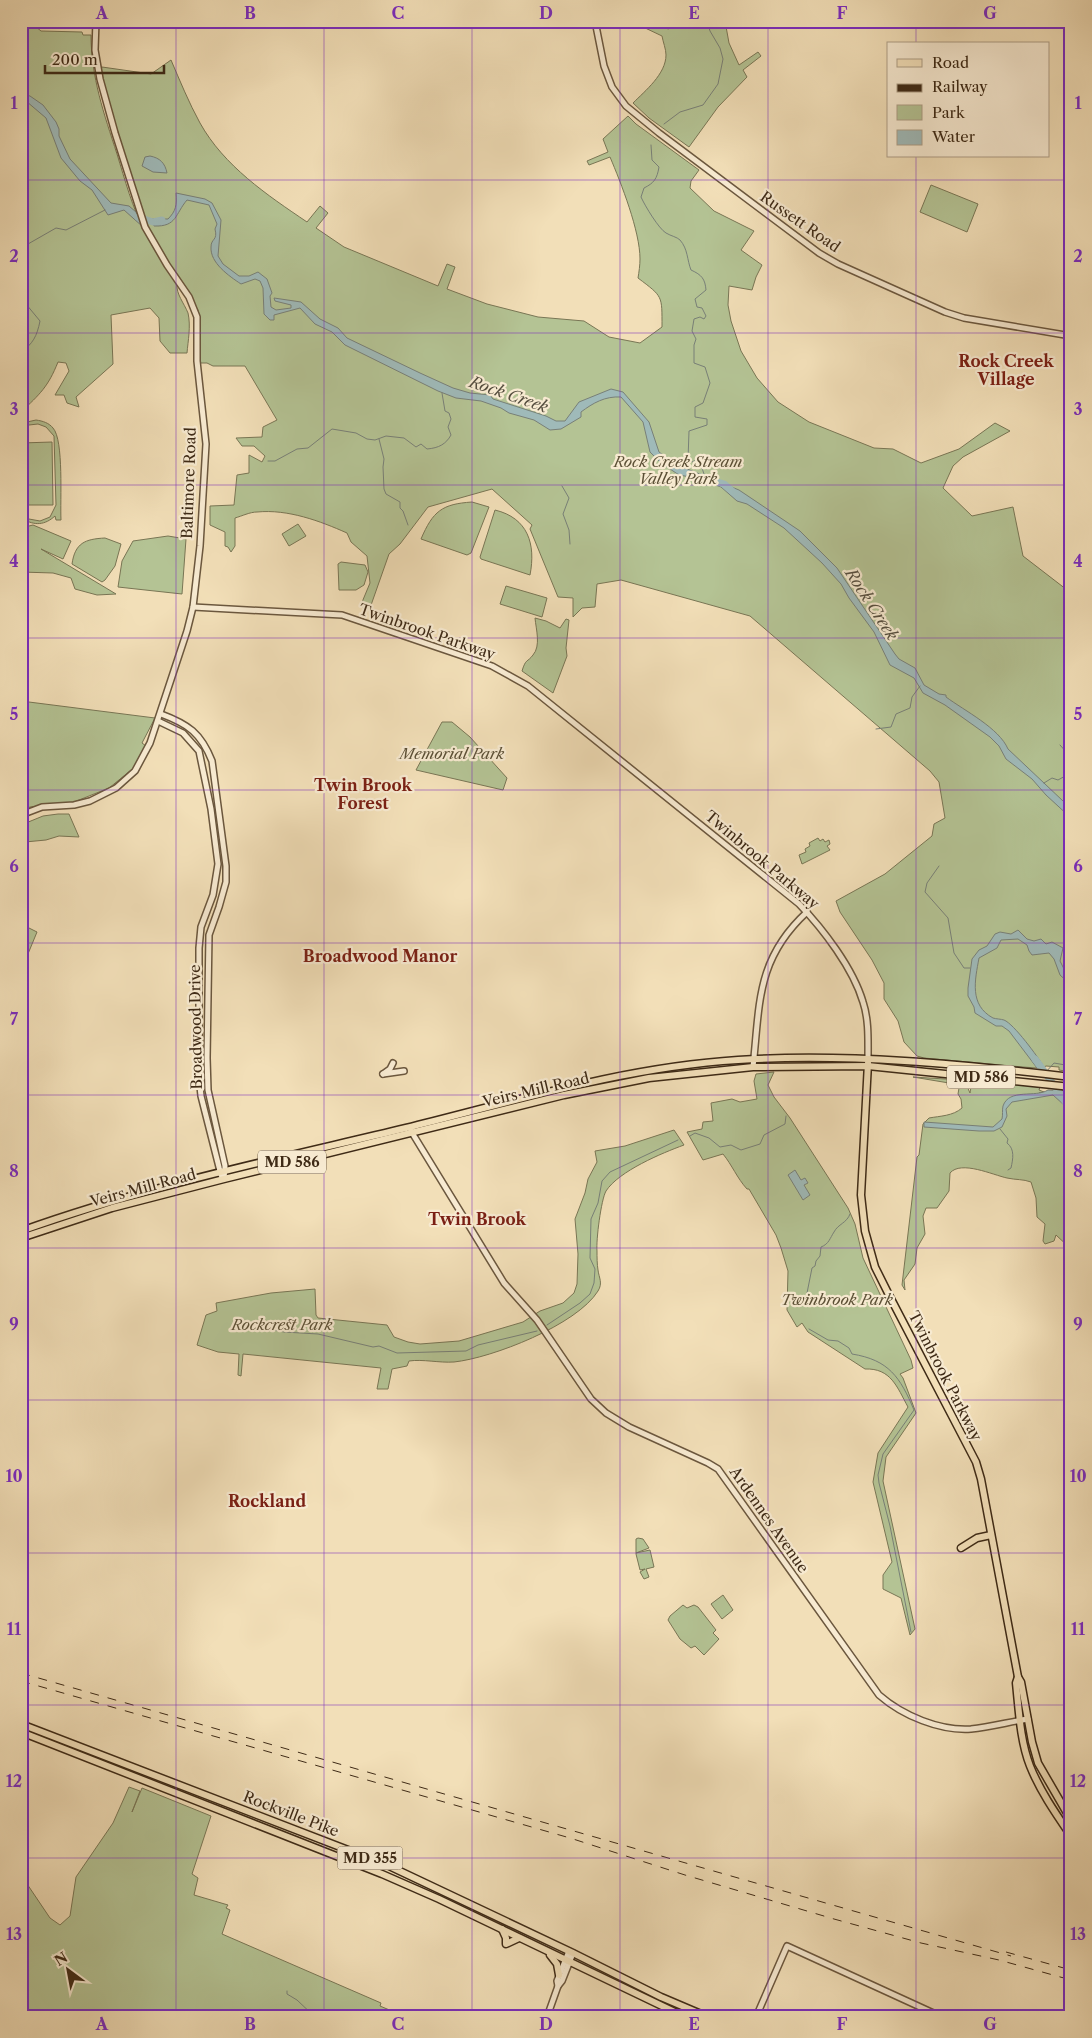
<svg xmlns="http://www.w3.org/2000/svg" width="1092" height="2038" viewBox="0 0 1092 2038" font-family="'Libre Caslon Text',serif">
<style>
.green{fill:#b4c394;stroke:#797655}
.water{fill:#9fbab9;stroke:#788078}
.lines{fill:none;stroke-linecap:round;stroke-linejoin:round}
.stream{stroke:#788078;stroke-width:1}
.river{stroke:#9fbab9;stroke-width:7}
.minor-casing{stroke:#6b573e;stroke-width:8}
.major-casing{stroke:#3e2a16;stroke-width:9}
.minor{stroke:#f7ead1;stroke-width:5}
.major{stroke:#f2dfb8;stroke-width:6}
.rail{stroke:#3e2a16;stroke-width:1;stroke-dasharray:9 9;stroke-linecap:butt}
.grid{fill:none;stroke:#7b2cbf;stroke-width:1;stroke-opacity:0.55}
.labels{text-anchor:middle;stroke-width:4.5;stroke-linejoin:round;paint-order:stroke}
.shield{fill:#f7ead1;stroke:#76644e;stroke-width:1}
.shield-label{font-size:14px;font-weight:bold;fill:#3e2a16}
.street-label{font-size:15px;fill:#3e2a16;stroke:#f7ead1}
.park-label{font-size:15px;font-style:italic;fill:#5c5036;stroke:#f7ead1}
.neighbourhood-label{font-size:16px;font-weight:bold;fill:#7a1f14;stroke:#f7ead1}
.water-label{font-size:16px;font-style:italic;fill:#564e3f;stroke:#f7ead1}
.neatline{fill:none;stroke:#7b2cbf;stroke-width:2}
.grid-label{font-size:16px;text-anchor:middle;font-weight:bold;fill:#7b2cbf}
</style>
<rect width="100%" height="100%" fill="#f2dfb8"/>
<filter id="stains"><feTurbulence type="fractalNoise" baseFrequency=".004" numOctaves="4"/><feColorMatrix values="0 0 0 0 .2 0 0 0 0 .09 0 0 0 0 .02 0 0 0 .5 -.17"/></filter>
<radialGradient id="worn" r=".72"><stop offset=".6" stop-color="#630" stop-opacity="0"/><stop offset="1" stop-color="#630" stop-opacity=".3"/></radialGradient>
<!-- green -->
<g class="green">
<path d="M21,21h8l12,10 41,1 1,3h8c0,42 13,79 26,119 8,26 15,53 28,78 9,18 21,35 32,52 -1,10 7,19 11,29 3,13 0,28 -1,40h-17l-10,-12 -1,-23 -9,-10 -39,7 2,49 -37,33 3,10 -12,-4 -3,-8h-9l14,-24 -3,-8 -8,-1c-10,25 -18,32 -37,50z"/>
<path d="M623,21h33l12,8c19,-10 36,-8 57,-8l4,22 10,22 19,-13 3,4 -18,14 4,7 -29,30 -29,40 -40,-29 -16,-15c12,-12 33,-29 33,-48 0,-6 -3,-13 -4,-19l-21,-10 -17,1z"/>
<path d="M171,60c9,21 18,43 29,63 24,43 67,72 107,99l13,-16 8,7 -12,15 28,19 94,39 9,-22 8,3 -8,22 40,15 51,13 46,4 25,16 31,6 22,-16c0,-32 1,-30 -24,-49 1,-6 2,-13 2,-19 0,-28 -19,-76 -30,-102l-21,8 -2,-4 21,-9 -5,-13 25,-23 8,8 63,46 -8,11 -1,7 24,23 40,20 -13,19 21,15 -6,12 -4,13 -23,-4 -1,19 3,16 10,30 16,27 21,24 31,20 65,26 19,1 28,14 38,-14 36,-26 15,8 -47,26 -10,9 -10,22 29,28 41,-9 10,49 48,37v479l-12,-2v-3l-13,-1 -2,1 -1,-2h-7l1,3 -14,-1 -99,-9 -7,-2 -13,-14 -6,-21 -14,-22v-16l-12,-23 -32,-48 -4,-11 49,-27 47,-38 2,-12 11,-6 -6,-36 -9,-11 -180,-155 -129,-36 -24,4 -2,23 -13,1 -9,9v-19l-15,-1 -28,-68 2,-4 -40,-36 -64,18 -28,37 -11,10 -19,54 -10,-1 10,-24 -3,-27 -16,-14 -4,-9c-27,-12 -59,-24 -90,-21 -7,0 -15,4 -22,6v28l-4,6 -3,-5 -3,-1v-14l-15,-7v-19l24,-1 3,-30 12,-2v-18l13,7 3,-6 -11,-10h-12l-6,-8 26,-1 1,-10 14,-7 -32,-54h-32l-6,-3h-8l-1,-53 -26,-38 -29,-53 -38,-129 -4,-21 1,-2 49,7z"/>
<polygon points="931,185 978,204 967,232 920,212"/>
<path d="M36,420c7,1 13,3 17,8 11,12 7,73 8,92h-5l-1,-4c-10,9 -20,10 -32,3l-2,-8 8,8 11,2 10,-4 6,-12 -2,-69 -8,-9 -8,-3 -9,1 -8,7v-6l6,-4z"/>
<polygon points="52,442 53,505 22,505 21,443"/>
<path d="M472,502l17,5 -18,46 -4,2 -46,-16c12,-28 21,-35 51,-37z"/>
<path d="M495,510c33,8 41,34 35,65l-49,-16 -1,-2z"/>
<polygon points="21,522 29,526 33,525 71,541 63,559 41,549 116,594 97,595 75,589 71,578 53,573 21,572 21,537 24,536 21,535"/>
<polygon points="298,524 306,536 289,546 282,534"/>
<polygon points="168,536 186,539 182,594 118,587 122,561 133,541"/>
<path d="M105,538l16,6 -6,22 -10,14 -3,2 -30,-18c3,-21 13,-25 33,-26z"/>
<polygon points="341,562 365,565 368,572 364,585 356,590 339,590 338,564"/>
<polygon points="506,586 547,598 542,617 500,604"/>
<path d="M535,618l11,3 14,7 6,-9 3,1 -3,28 1,8 -14,37 -31,-22c4,-13 5,-8 11,-16 8,-9 3,-26 2,-37z"/>
<polygon points="21,701 155,718 142,743 146,746 135,767 109,788 74,802 30,807 21,811"/>
<polygon points="442,722 452,722 470,737 507,778 503,790 416,770"/>
<polygon points="58,814 69,814 79,837 59,836 46,840 25,842 21,848 21,825 43,816"/>
<polygon points="818,838 820,841 823,839 825,842 829,840 830,844 827,846 830,850 802,864 799,855 806,852 805,849 810,846 809,843"/>
<polygon points="21,924 37,932 23,966 21,966"/>
<path d="M774,1072l-6,13 6,12 16,21 58,90 7,16 8,34 48,102 2,8 -13,6 3,4 13,35 -30,44 -3,24 32,148 -5,6 -9,-37 -18,-9v-14l9,-13 -19,-80 5,-29 30,-46c-11,-20 -17,-39 -43,-38l-57,-37 -6,-9 -5,4 -10,-17 1,-39 -7,-23 -5,-13 -27,-46h-2c-10,-11 -15,-24 -24,-35l-20,6 -16,-28 15,-3 1,-7 10,-1 -2,-18 21,-4 8,3 17,-3 -3,-18 2,-7z"/>
<path d="M913,1077l48,3 5,4 4,9 2,-13 68,7 -1,3 5,2 -5,1 30,4 -1,-4h3v156l-15,-14 -2,6 -9,3 -2,-3 2,-17 -8,-7 -1,-19 -5,-16c-8,-3 -15,-2 -24,-4 -14,-3 -46,-18 -57,-5l-1,18 -12,17h-11l-3,8 2,18 -8,14 -2,16 -11,16 1,10 -3,-5 15,-128 2,-2 4,-31 6,-6c11,-2 24,-2 33,-10l-1,-9 -3,-5 1,-6 -4,-4z"/>
<path d="M674,1130l10,15c-22,8 -65,26 -78,46 -5,9 -10,49 -9,60 0,6 0,13 1,19 1,8 5,13 0,21 -21,34 -106,67 -144,71 -15,1 -31,-3 -45,-1l-2,5 -15,3 -4,20h-11l4,-21 -138,-14 -2,22 -3,-1 1,-21 -21,-2 -21,-7 9,-30 11,-4 -1,-8 55,-10 44,-4 1,26 2,3 69,7 7,12 14,5 12,2 39,-3 64,-19 17,-11 23,-8 11,-10 3,-9 1,-30 -3,-35 10,-26 3,-14 9,-17 -2,-11 30,-5z"/>
<polygon points="638,1538 643,1539 649,1548 636,1553 650,1550 654,1567 646,1569 649,1577 644,1579 640,1572 645,1569 640,1570 636,1554 636,1539"/>
<polygon points="723,1595 733,1610 722,1619 711,1604"/>
<polygon points="683,1605 687,1608 694,1605 698,1607 716,1630 713,1633 719,1639 704,1655 695,1646 691,1648 680,1639 668,1620 670,1616"/>
<polygon points="129,1787 140,1791 132,1812 142,1788 211,1816 192,1874 198,1878 194,1895 228,1905 226,1908 230,1910 222,1934 381,2003 380,2006 406,2017 21,2017 21,1875 50,1918 60,1925 70,1916 76,1877 113,1823"/>
</g>
<!-- water -->
<g class="water">
<polygon points="21,94 30,96 43,105 56,122 59,129 59,136 70,159 111,203 129,206 136,212 143,227 124,210 108,215 92,190 80,181 61,158 46,118 26,101 21,101"/>
<path d="M150,156c10,2 15,7 17,17l-14,-1 -11,-6 3,-9z"/>
<path d="M176,193l29,6 7,4 9,17 -3,36 5,8 16,12h10l9,-4 9,7 5,14 -2,3 1,11 5,3 15,-2v-3l-16,-4 -1,-3 27,4 19,17 18,9 9,10 73,35 33,15 17,5 20,2 3,4 53,17 10,5h9l14,-19 32,-13 12,3 26,30 10,30 16,12 64,26 61,41 37,37 58,86 4,5 16,9 9,17 15,9 7,1v2c19,14 53,31 62,52l55,52 8,8v9l-25,-23 -14,-16 -26,-20 -7,-13 -9,-9 -45,-32 -22,-12 -9,-15 -24,-13 -16,-33 -25,-34 -8,-14 -19,-21 -38,-35 -37,-24 -10,-3 -16,-14 -25,-9 -17,-3 -18,-12 -11,-11 -7,-30 -22,-25c-16,-1 -28,6 -40,15v5l-20,12 -11,1 -16,-10 -25,-7 -8,-5 -20,-7 -25,-3 -18,-7 -93,-46 -13,-13 -17,-8 -15,-16 -26,7v5h-4l-6,-6 -1,-26 -3,-7 -5,-2 -14,5c-12,-8 -31,-21 -30,-37 0,-9 7,-6 4,-18l2,-5 -8,-19 -22,-5c-12,14 -10,27 -33,26l-2,-7h16c8,-8 9,-14 8,-26z"/>
<path d="M1018,930l9,9 7,2 7,-2 5,5 6,-2 11,6 -3,13 8,16 3,1v7l-11,-10 -6,-16 -5,-6 -17,2 -3,-4 -2,-6 -9,-6 -17,1 -4,8 -18,10c-4,22 -10,47 14,60 3,1 8,1 11,2 10,4 34,37 40,47l-7,1 -28,-37 -7,-5h-6l-21,-13 -1,-6 -6,-11v-8l4,-29 7,-9 8,-4 8,-12 5,-2 11,2z"/>
<path d="M1048,1090l20,1 3,11v26l-7,-23 -11,-10 -41,7 -6,7 1,7 -5,11 -8,4h-15l-55,-4v-5l69,5 9,-8c1,-4 0,-9 1,-13 6,-18 33,-8 45,-16z"/>
<polygon points="795,1170 801,1180 805,1178 808,1183 804,1185 810,1195 803,1200 788,1175"/>
</g>
<g class="lines">
<!-- stream -->
<g class="stream">
<polyline points="664,124 680,112 703,105 718,84 723,59 720,48 710,31 707,21"/>
<path d="M651,145l1,15 7,7c-2,12 -5,16 -15,21l-3,9c4,9 18,32 25,36 5,3 11,4 14,7 8,9 7,20 11,30 11,5 14,9 15,20l-11,9 2,8 5,1 4,8 -2,3 -4,-2 -6,2 -2,12 4,8 -2,6v18l11,4 5,16 -7,20 -8,4v10l12,2v6l-18,6 -1,29 4,2 4,-2 5,5 4,12"/>
<polyline points="21,248 56,228 66,230 105,210"/>
<path d="M21,298l19,23c-3,15 -7,23 -19,31"/>
<polyline points="379,439 384,459 383,467 384,489 386,494 400,502 400,508 403,511 408,525"/>
<path d="M268,461h7l22,-12 11,-1 24,-19 24,4 11,6 8,1 11,-4 18,2 12,9 5,-3 6,5c12,-1 19,-5 24,-14l-3,-8 3,-8 -2,-6 -4,-2 -3,-18"/>
<polyline points="562,486 569,498 563,514 569,530 570,544"/>
<polyline points="876,729 891,727 896,714 910,708 912,697 920,686"/>
<polyline points="1060,745 1068,754 1066,763"/>
<polyline points="1044,783 1052,778 1058,780 1067,775 1066,763 1071,760"/>
<polyline points="939,866 927,883 925,892 948,918 954,953 964,968 970,968"/>
<polyline points="1046,1072 1054,1063 1071,1066"/>
<path d="M1000,1129l8,10 -1,4c8,6 6,16 4,25l-3,2"/>
<polyline points="690,1136 695,1133 709,1138 720,1147 731,1145 741,1150 760,1144 764,1135 785,1124 786,1116"/>
<path d="M807,1293l5,-25 3,-2 1,-5 4,-5 1,-9c8,-3 9,-9 13,-15 4,-8 13,-9 16,-18"/>
<polyline points="547,1325 580,1303 590,1294 594,1283 595,1269 590,1258 591,1219 598,1203 602,1181 610,1172 678,1140"/>
<polyline points="244,1328 258,1327 284,1332 318,1334 373,1347 379,1346 397,1353 466,1351 478,1345 537,1331"/>
<path d="M809,1329l19,11 10,1 11,7 3,6c37,6 48,23 62,56l-31,44 -5,21 1,8 11,43 21,106"/>
<polyline points="287,1991 287,1994 297,2000 315,2017"/>
<polyline points="352,2017 352,2015 360,2012"/>
</g>
<!-- river -->
<g class="river">
<polyline points="138,217 153,222 162,220"/>
<polyline points="701,477 724,484 732,491"/>
<path d="M1035,1059c13,17 24,34 36,51"/>
</g>
<defs>
<g id="minor">
<polyline points="595,21 604,66 612,87 626,106 659,133 819,253 838,264 945,312 964,318 1071,336"/>
<path d="M193,607l149,8 150,51 36,20 271,218c24,25 54,64 64,98 6,18 5,38 5,58"/>
<path d="M161,714c27,10 40,19 51,47l14,105v16l-7,25 -10,28 -2,123 1,32 17,76 -1,13"/>
<polyline points="158,721 183,733 199,751 211,809 218,864 213,895 201,927 199,948 199,1076 201,1096 221,1175"/>
<polyline points="21,815 42,807 74,805 90,801 116,788 135,771 150,743 187,631 193,607 200,546 206,444 197,361 197,317 189,297 167,265 145,227 115,133 100,79 95,50 96,21"/>
<path d="M753,1067c7,-64 3,-108 54,-155"/>
<polyline points="383,1074 404,1071"/>
<polyline points="383,1074 390,1069 393,1063"/>
<path d="M411,1131l93,152 33,37 54,79 15,14 23,14 79,36 10,6 161,226c24,21 61,36 92,34 19,-2 38,-7 57,-10"/>
<polyline points="558,1986 562,1981 573,1953"/>
<polyline points="547,2017 558,1986 557,1981 569,1951"/>
<polyline points="756,2017 787,1946 942,2017"/>
</g>
<g id="major">
<polyline points="868,1063 861,1195 865,1231 875,1267 889,1295 976,1462 981,1479 1018,1677 1021,1682 1032,1742 1038,1763 1071,1820"/>
<path d="M21,1231c125,-45 256,-72 385,-103 109,-27 219,-61 332,-68 110,-7 223,4 333,17"/>
<polyline points="21,1238 112,1208 224,1179 564,1095 649,1078 753,1067 868,1066 1071,1087"/>
<polyline points="961,1548 977,1538 991,1535"/>
<path d="M1018,1677l-2,6c3,28 4,57 14,83 10,25 26,48 41,70"/>
<polyline points="21,1724 387,1865 573,1953 661,1997 708,2017"/>
<polyline points="21,1732 382,1874 439,1899 685,2017"/>
<polyline points="502,1929 506,1938 506,1944 519,1938"/>
<polyline points="550,1955 557,1964 559,1975"/>
</g>
</defs>
<!-- minor casing -->
<use href="#minor" class="minor-casing"/>
<!-- major casing -->
<use href="#major" class="major-casing"/>
<!-- minor -->
<use href="#minor" class="minor"/>
<!-- major -->
<use href="#major" class="major"/>
<!-- rail -->
<g class="rail">
<polyline points="21,1673 1011,1956"/>
<polyline points="21,1681 570,1838 685,1875 834,1919 921,1943 999,1960 1071,1980"/>
<polyline points="1006,1952 1071,1970"/>
</g>
</g>
<!-- grid -->
<path class="grid" d="M176,21v1996M324,21v1996M472,21v1996M620,21v1996M768,21v1996M916,21v23M916,156v1861M21,180h1050M21,333h1050M21,485h1050M21,638h1050M21,790h1050M21,943h1050M21,1095h1050M21,1248h1050M21,1400h1050M21,1553h1050M21,1705h1050M21,1858h1050"/>
<g class="labels">
<!-- shield labels -->
<g class="shield">
<rect x="947" y="1065.5" width="68" height="23" rx="4"/>
<rect x="258" y="1150.5" width="68" height="23" rx="4"/>
<rect x="337.5" y="1846.5" width="65" height="23" rx="4"/>
</g>
<g class="shield-label">
<text x="981" y="1082">MD 586</text>
<text x="292" y="1167">MD 586</text>
<text x="370" y="1863">MD 355</text>
</g>
<!-- street labels -->
<g class="street-label">
<text transform="translate(800 222) rotate(35)" y="5">Russett Road</text>
<text transform="translate(189 483) rotate(-88)" y="5">Baltimore Road</text>
<text transform="translate(427 632) rotate(19)" y="5">Twinbrook Parkway</text>
<text transform="translate(762 860) rotate(40)" y="5">Twinbrook Parkway</text>
<text transform="translate(196 1027) rotate(-91)" y="5">Broadwood Drive</text>
<text transform="translate(536 1090) rotate(-13)" y="5">Veirs Mill Road</text>
<text transform="translate(143 1188) rotate(-15)" y="5">Veirs Mill Road</text>
<text transform="translate(945 1376) rotate(63)" y="5">Twinbrook Parkway</text>
<text transform="translate(769 1520) rotate(55)" y="5">Ardennes Avenue</text>
<text transform="translate(291 1814) rotate(21)" y="5">Rockville Pike</text>
</g>
<!-- park labels -->
<g class="park-label">
<text x="678" y="467">Rock Creek Stream<tspan x="678" dy="17">Valley Park</tspan></text>
<text x="452" y="759">Memorial Park</text>
<text x="837" y="1305">Twinbrook Park</text>
<text x="282" y="1330">Rockcrest Park</text>
</g>
<!-- neighbourhood labels -->
<g class="neighbourhood-label">
<text x="1006" y="367">Rock Creek<tspan x="1006" dy="18">Village</tspan></text>
<text x="363" y="791">Twin Brook<tspan x="363" dy="18">Forest</tspan></text>
<text x="380" y="962">Broadwood Manor</text>
<text x="477" y="1225">Twin Brook</text>
<text x="267" y="1507">Rockland</text>
</g>
<!-- water labels -->
<g class="water-label">
<text transform="translate(509 394) rotate(19)" y="6">Rock Creek</text>
<text transform="translate(872 604) rotate(57)" y="6">Rock Creek</text>
</g>
</g>
<!-- margin -->
<rect width="1092" height="2038" fill="none" stroke="#f2dfb8" stroke-width="55"/>
<!-- legend -->
<rect x="887" y="42" width="162" height="115" fill="#f7ead1" stroke="#ad9d86"/>
<rect x="897" y="59" width="25" height="8" fill="#f2dfb8" stroke="#ad9d86"/>
<text x="932" y="68" font-size="15" fill="#3e2a16">Road</text>
<rect x="897" y="84" width="25" height="8" fill="#3e2a16" stroke="#ad9d86"/>
<text x="932" y="92" font-size="15" fill="#3e2a16">Railway</text>
<rect x="897" y="105" width="25" height="15" fill="#b4c394" stroke="#ad9d86"/>
<text x="932" y="118" font-size="15" fill="#3e2a16">Park</text>
<rect x="897" y="130" width="25" height="15" fill="#9fbab9" stroke="#ad9d86"/>
<text x="932" y="142" font-size="15" fill="#3e2a16">Water</text>
<!-- north arrow -->
<g transform="translate(68 1970) rotate(328)" stroke="#f7ead1" stroke-width="4" paint-order="stroke">
<path d="M0-4L9 19L0 12L-9 19Z" fill="#3e2a16"/>
<text y="-8" font-size="14" font-weight="bold" text-anchor="middle" fill="#3e2a16">N</text>
</g>
<!-- scale -->
<path d="M45 65v8h119v-8" fill="none" stroke="#3e2a16" stroke-width="2.5"/>
<text x="52" y="65" font-size="15" fill="#3e2a16" stroke="#f7ead1" stroke-width="4" paint-order="stroke">200 m</text>
<rect x="28" y="28" width="1036" height="1982" class="neatline"/>
<g class="grid-label">
<text x="102" y="19">A</text>
<text x="250" y="19">B</text>
<text x="398" y="19">C</text>
<text x="546" y="19">D</text>
<text x="694" y="19">E</text>
<text x="842" y="19">F</text>
<text x="990" y="19">G</text>
<text x="14" y="109">1</text>
<text x="1078" y="109">1</text>
<text x="14" y="262">2</text>
<text x="1078" y="262">2</text>
<text x="14" y="415">3</text>
<text x="1078" y="415">3</text>
<text x="14" y="567">4</text>
<text x="1078" y="567">4</text>
<text x="14" y="720">5</text>
<text x="1078" y="720">5</text>
<text x="14" y="872">6</text>
<text x="1078" y="872">6</text>
<text x="14" y="1025">7</text>
<text x="1078" y="1025">7</text>
<text x="14" y="1177">8</text>
<text x="1078" y="1177">8</text>
<text x="14" y="1330">9</text>
<text x="1078" y="1330">9</text>
<text x="14" y="1482">10</text>
<text x="1078" y="1482">10</text>
<text x="14" y="1635">11</text>
<text x="1078" y="1635">11</text>
<text x="14" y="1787">12</text>
<text x="1078" y="1787">12</text>
<text x="14" y="1940">13</text>
<text x="1078" y="1940">13</text>
<text x="102" y="2030">A</text>
<text x="250" y="2030">B</text>
<text x="398" y="2030">C</text>
<text x="546" y="2030">D</text>
<text x="694" y="2030">E</text>
<text x="842" y="2030">F</text>
<text x="990" y="2030">G</text>
</g>
<rect width="100%" height="100%" filter="url(#stains)"/>
<rect width="100%" height="100%" fill="url(#worn)"/>
</svg>
